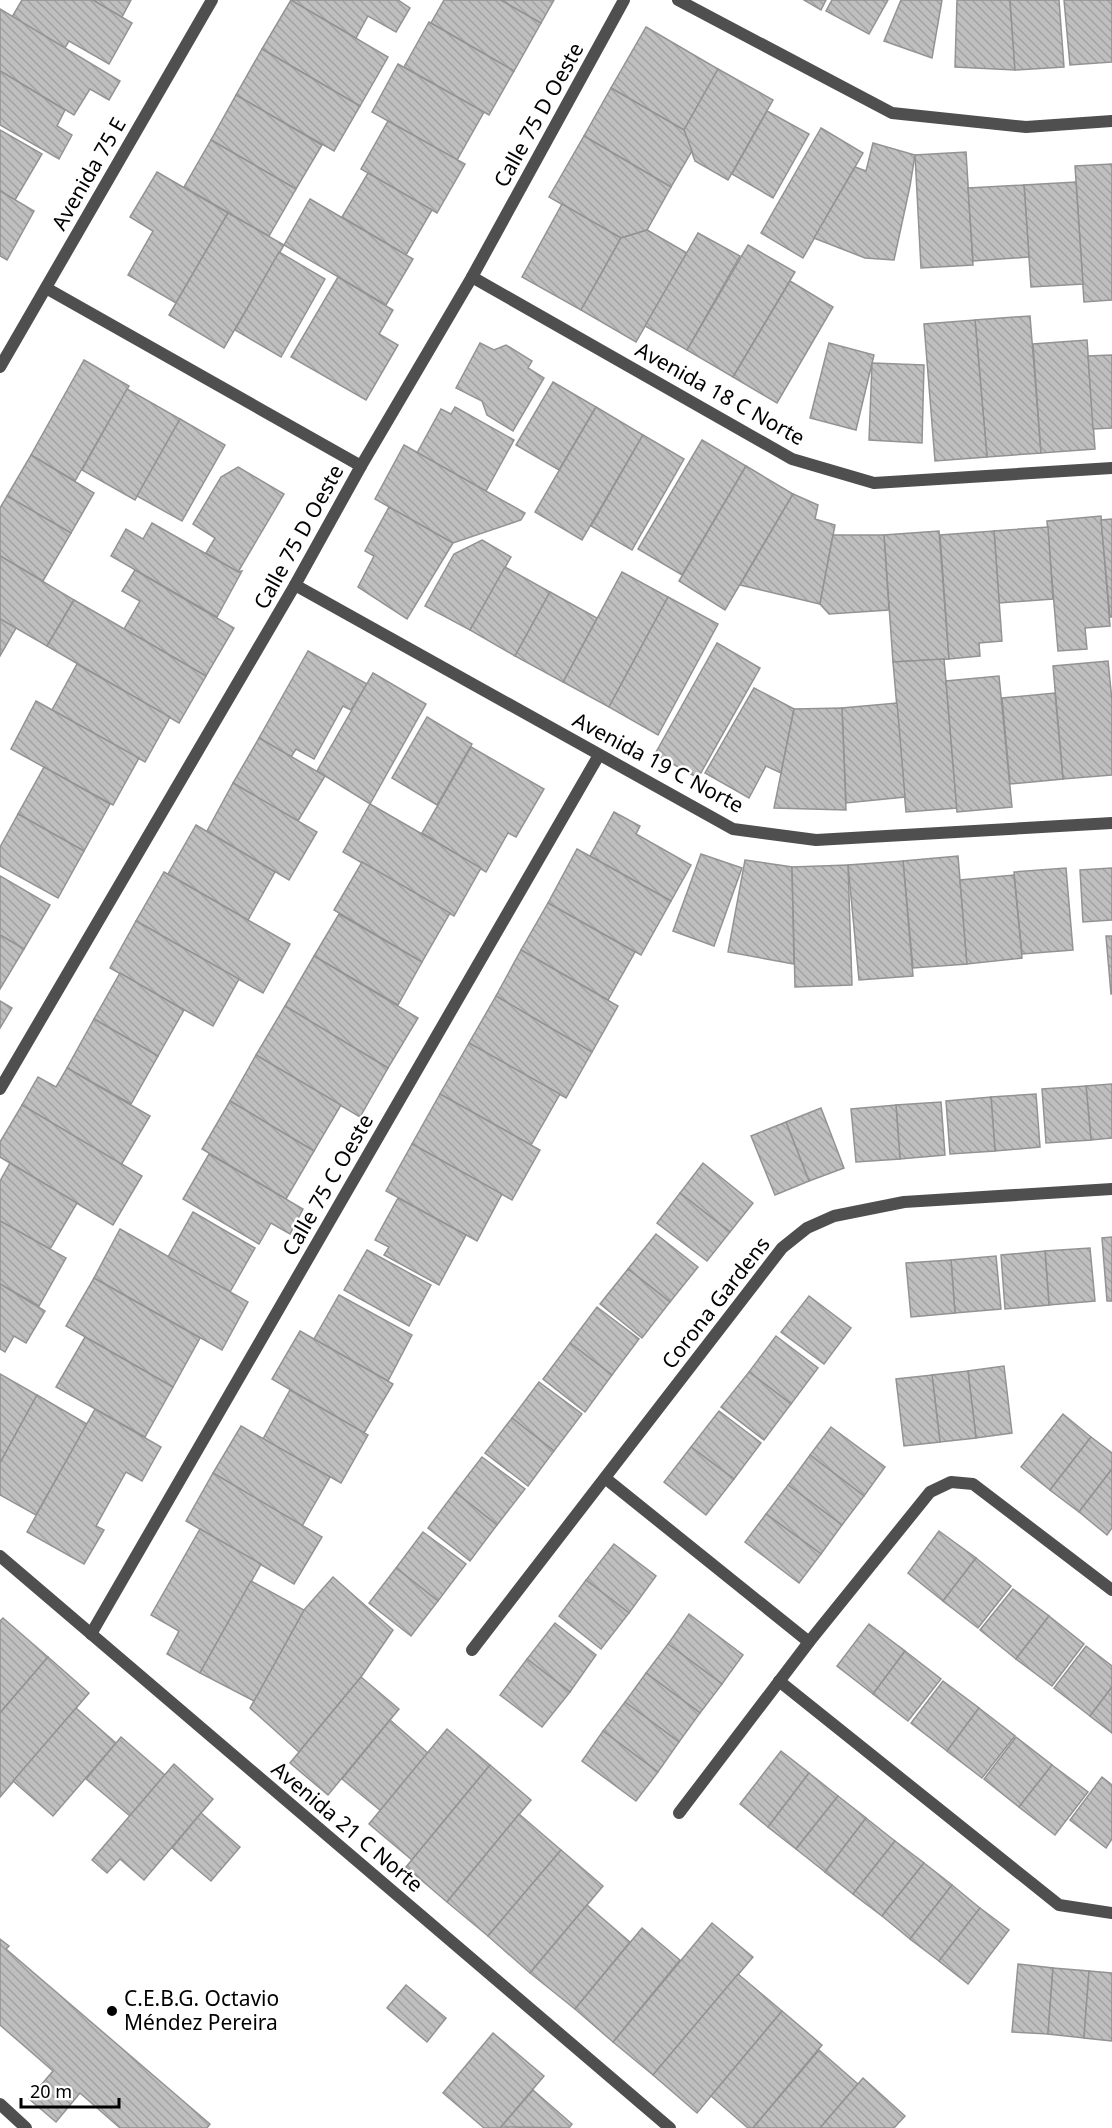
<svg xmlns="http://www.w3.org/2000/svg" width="1112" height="2128" viewBox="0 0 1112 2128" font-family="'Noto Sans',sans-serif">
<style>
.building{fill:url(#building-back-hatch);stroke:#939393;stroke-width:1.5}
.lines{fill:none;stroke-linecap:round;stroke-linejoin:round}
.lane{stroke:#4f4f4f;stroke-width:12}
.street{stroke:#4f4f4f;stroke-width:12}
.poi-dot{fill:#000;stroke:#fff;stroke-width:2}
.labels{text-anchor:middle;stroke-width:5;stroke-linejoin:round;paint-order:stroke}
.street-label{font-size:21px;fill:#000;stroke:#fff}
.poi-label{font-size:21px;fill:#000;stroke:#fff;text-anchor:start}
</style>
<defs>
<pattern id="building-back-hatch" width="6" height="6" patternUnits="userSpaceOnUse" patternTransform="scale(1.5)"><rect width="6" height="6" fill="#bfbfbf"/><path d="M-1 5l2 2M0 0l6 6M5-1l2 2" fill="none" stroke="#a2a2a2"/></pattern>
</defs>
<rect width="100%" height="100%" fill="#fff"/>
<!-- building -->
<g class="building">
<polygon points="22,0 93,0 132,23 109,64 69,41 65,48 12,17"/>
<polygon points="93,0 131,0 122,17"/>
<polygon points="291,0 388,57 360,106 262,49"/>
<polygon points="291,0 398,0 410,8 396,32 368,16 356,38"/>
<polygon points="444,0 501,0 541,23 514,71 431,23"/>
<polygon points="501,0 554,0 541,23"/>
<polygon points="804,0 826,0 821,10"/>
<polygon points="832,0 888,0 869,34 826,11"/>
<polygon points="901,0 942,0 932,58 884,41"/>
<polygon points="957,0 1010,0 1015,70 955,67"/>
<polygon points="1010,0 1059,0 1064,67 1015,70"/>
<polygon points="1064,0 1112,0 1112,62 1070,65"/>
<polygon points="0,9 120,81 109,100 90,89 74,115 0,71"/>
<polygon points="429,22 514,71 489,115 404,67"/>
<polygon points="646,27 718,69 684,130 611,88"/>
<polygon points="262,49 360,106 334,151 236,95"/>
<polygon points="398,64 484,112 457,160 372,112"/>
<polygon points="718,69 773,100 728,180 695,161 684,130"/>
<polygon points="0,71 65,110 57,126 72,135 59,159 0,125"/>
<polygon points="611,88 684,130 692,151 671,187 584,136"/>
<polygon points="236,95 322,145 296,189 211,140"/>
<polygon points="767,111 809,134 773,198 732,174"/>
<polygon points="388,121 465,164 437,213 361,169"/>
<polygon points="821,128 863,153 803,258 761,233"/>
<polygon points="0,130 42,154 15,200 0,191"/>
<polygon points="584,136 671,187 647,230 621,238 549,197"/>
<polygon points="211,140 296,189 269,236 184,187"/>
<polygon points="873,143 915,155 910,186 894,260 865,258 814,238 855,167 866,171"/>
<polygon points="966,152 973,265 921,268 915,155"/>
<polygon points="1112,164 1112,300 1084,302 1075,166"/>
<polygon points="157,172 228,213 176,303 128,275 153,231 130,217"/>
<polygon points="368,173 432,210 406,255 342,217"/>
<polygon points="1076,182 1083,284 1031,287 1024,185"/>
<polygon points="1024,185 1029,257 973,261 968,188"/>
<polygon points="0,191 34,211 7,260 0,256"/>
<polygon points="310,199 413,259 386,305 284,245"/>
<polygon points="562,204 621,238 581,310 522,277"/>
<polygon points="228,213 284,245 224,348 169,315"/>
<polygon points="647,230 687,253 636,342 581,310 621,238"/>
<polygon points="698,233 740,256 687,350 645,326"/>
<polygon points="748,245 795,272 733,377 687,350"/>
<polygon points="279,252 325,279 281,357 235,330"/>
<polygon points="338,277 393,310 379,334 398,345 366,400 291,357"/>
<polygon points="790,281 833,307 777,403 733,377"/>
<polygon points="1030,316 1041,453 987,457 975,320"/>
<polygon points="975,320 987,457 935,461 924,324"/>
<polygon points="1087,340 1095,449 1041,453 1033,344"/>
<polygon points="480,343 494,350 506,345 532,361 528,368 544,378 513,431 487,415 482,401 456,388"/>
<polygon points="829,343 874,355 856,430 810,418"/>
<polygon points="1112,355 1112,428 1093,429 1088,356"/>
<polygon points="84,360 129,386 75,481 31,455"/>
<polygon points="872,363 924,365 922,443 869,440"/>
<polygon points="553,382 596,407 559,470 516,445"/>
<polygon points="127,389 180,419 135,500 82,470"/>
<polygon points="455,407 514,440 486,491 417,453 441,409 451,414"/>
<polygon points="596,407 643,435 582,540 535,512"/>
<polygon points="180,419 225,445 182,521 137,496"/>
<polygon points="643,435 684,459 632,550 591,526"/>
<polygon points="702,440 746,466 682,575 638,549"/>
<polygon points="404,445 525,513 521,520 453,543 375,499"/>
<polygon points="31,455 94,493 71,533 7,496"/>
<polygon points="746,466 793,494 725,610 679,581"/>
<polygon points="238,467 284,494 238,572 206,553 215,538 193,524 221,477"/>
<polygon points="793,494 818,505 815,519 835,525 820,604 740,585"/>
<polygon points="7,496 71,533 43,581 0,556 0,508"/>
<polygon points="389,507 453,543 407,619 358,587 374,556 365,551"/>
<polygon points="1101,516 1110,626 1085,628 1087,649 1058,651 1047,521"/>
<polygon points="1112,519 1112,617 1110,617 1101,520"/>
<polygon points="152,523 238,572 242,571 217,617 111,556 126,529 143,539"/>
<polygon points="1048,527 1053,599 999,603 994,531"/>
<polygon points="939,531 949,659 893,662 884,535"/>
<polygon points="994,531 1002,641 979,643 980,656 949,659 940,535"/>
<polygon points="833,535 884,535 889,610 829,614 820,604"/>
<polygon points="482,540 511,557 470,630 425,606 454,554"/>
<polygon points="0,556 74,600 47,646 0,619"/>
<polygon points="505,567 550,592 515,656 470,630"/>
<polygon points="135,570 234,628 206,676 124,629 140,601 122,591"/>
<polygon points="622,572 668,597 609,707 563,682"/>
<polygon points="550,592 597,618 563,682 515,656"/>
<polygon points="668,597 718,624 658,735 609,707"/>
<polygon points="74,600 206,676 179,723 47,646"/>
<polygon points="0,619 16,628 0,656"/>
<polygon points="717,643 760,668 698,778 655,754"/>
<polygon points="308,651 367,684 351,710 343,706 314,759 296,749 291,757 259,738"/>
<polygon points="944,659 957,808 906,812 893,662"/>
<polygon points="1108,661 1112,700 1112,775 1063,779 1053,666"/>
<polygon points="77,664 170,717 145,762 52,710"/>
<polygon points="373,673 426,704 370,804 317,771"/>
<polygon points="999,676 1012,807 957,812 946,681"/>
<polygon points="754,688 794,709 781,773 766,766 749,798 705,773"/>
<polygon points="1055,693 1063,779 1010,784 1002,698"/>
<polygon points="36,701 139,758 113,805 11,749"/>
<polygon points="897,703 905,797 846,803 842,708"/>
<polygon points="842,708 846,810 774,808 794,709"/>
<polygon points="427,717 472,744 437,805 392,778"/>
<polygon points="259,738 325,776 298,821 233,783"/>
<polygon points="471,747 544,789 516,837 508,833 486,872 422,833"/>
<polygon points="44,767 110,804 84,851 18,814"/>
<polygon points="233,783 317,832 289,880 207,831"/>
<polygon points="370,804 481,868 454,916 343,852"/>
<polygon points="614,812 640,826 636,834 691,865 671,901 590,856"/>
<polygon points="18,814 84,851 58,898 0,866 0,847"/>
<polygon points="196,825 275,872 248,920 168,874"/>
<polygon points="577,849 671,901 641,955 548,903"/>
<polygon points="701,854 742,868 714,946 673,931"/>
<polygon points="958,856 967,964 913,968 903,861"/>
<polygon points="745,860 792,867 794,964 728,952"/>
<polygon points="903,861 913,976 859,980 848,865"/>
<polygon points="362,862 450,913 422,962 334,910"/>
<polygon points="848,865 852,985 795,987 792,867"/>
<polygon points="1066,868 1073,950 1022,954 1014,872"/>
<polygon points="1112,868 1112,920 1083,922 1080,870"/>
<polygon points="164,872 290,944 263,993 136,921"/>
<polygon points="1014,875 1022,958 967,964 960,880"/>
<polygon points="0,876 50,905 24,949 0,935"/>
<polygon points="548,903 635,952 608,1000 521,950"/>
<polygon points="339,914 422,962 398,1005 314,956"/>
<polygon points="136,921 239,979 213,1026 110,968"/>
<polygon points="0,935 24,949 0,989"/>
<polygon points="1106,936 1112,936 1112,994 1111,994"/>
<polygon points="521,950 618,1006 592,1052 496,996"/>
<polygon points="314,956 418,1018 388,1068 285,1006"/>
<polygon points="120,973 184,1010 158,1056 94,1019"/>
<polygon points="496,996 592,1052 566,1098 469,1043"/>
<polygon points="0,1001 12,1008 0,1028"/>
<polygon points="285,1006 388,1068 360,1117 256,1055"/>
<polygon points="94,1019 158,1056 131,1104 67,1068"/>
<polygon points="469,1043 560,1094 531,1145 440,1094"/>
<polygon points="256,1055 341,1105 314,1151 230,1101"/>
<polygon points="67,1068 150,1116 121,1165 22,1105 38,1077 56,1087"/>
<polygon points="1112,1084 1112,1138 1091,1140 1086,1086"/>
<polygon points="1086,1086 1091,1140 1046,1143 1042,1089"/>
<polygon points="440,1094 540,1150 512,1200 412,1144"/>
<polygon points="1036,1094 1040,1147 995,1151 991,1097"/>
<polygon points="991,1097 995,1151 950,1154 946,1101"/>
<polygon points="230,1101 314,1151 286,1199 202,1149"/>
<polygon points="941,1102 945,1155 900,1159 896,1105"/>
<polygon points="22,1105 142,1176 113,1225 0,1157 0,1142"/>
<polygon points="896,1105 900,1159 856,1162 851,1109"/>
<polygon points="821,1108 844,1168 809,1181 786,1122"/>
<polygon points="786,1122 809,1181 775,1195 751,1136"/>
<polygon points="412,1144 502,1194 477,1241 386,1191"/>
<polygon points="209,1154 303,1209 290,1234 271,1223 259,1244 183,1199"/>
<polygon points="10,1163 77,1203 50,1249 0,1221 0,1181"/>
<polygon points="703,1163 753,1203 730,1232 680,1193"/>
<polygon points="680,1193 730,1232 707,1261 657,1223"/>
<polygon points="398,1198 466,1235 439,1285 384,1255 389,1247 375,1240"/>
<polygon points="193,1212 255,1248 230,1292 168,1257"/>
<polygon points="0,1221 66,1258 39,1306 0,1284"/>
<polygon points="120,1229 248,1302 222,1350 94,1278"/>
<polygon points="656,1234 698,1267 670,1302 628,1269"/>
<polygon points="1112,1237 1112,1301 1107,1301 1102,1238"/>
<polygon points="1090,1248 1095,1301 1049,1305 1045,1251"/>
<polygon points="367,1250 431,1285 409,1326 344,1290"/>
<polygon points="1045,1251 1049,1305 1005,1309 1001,1255"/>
<polygon points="996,1256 1001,1309 955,1313 951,1260"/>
<polygon points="951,1260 955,1313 911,1317 906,1263"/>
<polygon points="628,1269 670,1302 642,1338 600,1304"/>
<polygon points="94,1278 200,1338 173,1387 66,1326"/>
<polygon points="0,1284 45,1311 26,1343 14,1336 5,1352 0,1349"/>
<polygon points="339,1295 412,1335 388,1381 314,1339"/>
<polygon points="809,1296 851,1328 824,1364 781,1332"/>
<polygon points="597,1307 639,1339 612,1375 570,1343"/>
<polygon points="300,1331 393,1384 364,1433 272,1379"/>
<polygon points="776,1336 818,1368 791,1404 749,1372"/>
<polygon points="85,1337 173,1387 145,1437 56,1387"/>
<polygon points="570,1343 612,1375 585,1412 543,1379"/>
<polygon points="1004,1366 1012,1433 976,1438 968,1371"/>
<polygon points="968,1371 976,1438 940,1442 932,1375"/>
<polygon points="749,1372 791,1404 764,1440 721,1407"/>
<polygon points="0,1374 37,1395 0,1463"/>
<polygon points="932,1375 940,1442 904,1446 896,1379"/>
<polygon points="539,1382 582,1414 554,1451 512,1418"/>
<polygon points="290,1390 368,1435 341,1483 263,1439"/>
<polygon points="37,1395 87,1424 36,1515 0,1495 0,1463"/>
<polygon points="95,1409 161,1447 142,1481 126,1472 96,1526 104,1530 84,1564 27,1532"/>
<polygon points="719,1411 761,1443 734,1479 691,1447"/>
<polygon points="1063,1414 1091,1437 1050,1490 1021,1467"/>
<polygon points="512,1418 554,1451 528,1486 485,1453"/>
<polygon points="241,1426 330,1477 302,1526 213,1473"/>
<polygon points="831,1427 885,1467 864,1496 810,1455"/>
<polygon points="1091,1437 1112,1453 1112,1469 1079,1512 1050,1490"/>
<polygon points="691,1447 734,1479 706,1515 664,1482"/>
<polygon points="810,1455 864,1496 842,1525 788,1485"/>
<polygon points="482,1457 525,1489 497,1525 455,1492"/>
<polygon points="1112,1469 1112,1528 1107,1535 1079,1512"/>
<polygon points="213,1473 322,1537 294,1584 186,1521"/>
<polygon points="788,1485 842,1525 821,1554 766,1514"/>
<polygon points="455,1492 497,1525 470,1561 428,1528"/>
<polygon points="766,1514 821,1554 799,1583 745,1542"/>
<polygon points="200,1529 261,1564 200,1673 167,1654 179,1631 151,1615"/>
<polygon points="939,1531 976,1558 943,1601 908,1573"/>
<polygon points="423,1532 466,1564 438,1601 396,1568"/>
<polygon points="614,1544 656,1576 629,1613 586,1580"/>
<polygon points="976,1558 1011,1586 978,1628 943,1601"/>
<polygon points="396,1568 438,1601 411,1636 369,1603"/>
<polygon points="333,1577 393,1630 361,1677 299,1752 250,1708 304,1610"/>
<polygon points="586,1580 629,1613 601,1649 559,1616"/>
<polygon points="251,1581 304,1610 254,1701 200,1673"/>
<polygon points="1013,1589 1049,1616 1016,1659 980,1630"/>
<polygon points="689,1614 743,1655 722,1684 668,1644"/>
<polygon points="1049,1616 1084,1644 1052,1686 1016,1659"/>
<polygon points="3,1618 48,1657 0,1713 0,1621"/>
<polygon points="555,1623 596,1655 570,1692 527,1659"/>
<polygon points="869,1624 905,1651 873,1694 837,1666"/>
<polygon points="668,1644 722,1684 700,1713 646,1673"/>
<polygon points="1086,1646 1112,1666 1112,1687 1090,1716 1054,1688"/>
<polygon points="905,1651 941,1679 908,1721 873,1694"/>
<polygon points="48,1657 89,1693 0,1797 0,1713"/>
<polygon points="527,1659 570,1692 542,1727 500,1695"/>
<polygon points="646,1673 700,1713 679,1742 625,1702"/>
<polygon points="361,1677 399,1709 328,1795 290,1763"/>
<polygon points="943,1681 979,1708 947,1751 911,1723"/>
<polygon points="1112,1687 1112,1733 1090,1716"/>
<polygon points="625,1702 679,1742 658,1772 603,1731"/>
<polygon points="76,1708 116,1743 53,1816 13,1781"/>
<polygon points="979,1708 1015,1736 982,1778 947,1751"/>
<polygon points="390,1720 428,1753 381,1811 342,1779"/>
<polygon points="447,1729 490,1765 412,1860 369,1824"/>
<polygon points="603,1731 658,1772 636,1801 582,1761"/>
<polygon points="121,1737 165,1775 130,1816 86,1779"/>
<polygon points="1016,1737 1052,1765 1019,1807 984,1779"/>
<polygon points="781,1751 809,1773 768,1827 740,1804"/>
<polygon points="174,1764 213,1799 144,1880 120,1859 107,1873 92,1860"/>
<polygon points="490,1765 531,1800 447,1902 406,1867"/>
<polygon points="1052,1765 1088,1792 1055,1835 1019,1807"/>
<polygon points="809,1773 838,1796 796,1849 768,1827"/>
<polygon points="1102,1777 1112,1785 1112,1839 1106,1848 1070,1820"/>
<polygon points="838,1796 866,1818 825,1872 796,1849"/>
<polygon points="201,1813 240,1847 211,1881 172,1848"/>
<polygon points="519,1814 561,1850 488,1936 447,1902"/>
<polygon points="866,1818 895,1841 853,1894 825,1872"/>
<polygon points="895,1841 924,1863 882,1916 853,1894"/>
<polygon points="561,1850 603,1886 530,1973 488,1936"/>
<polygon points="924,1863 952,1885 910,1939 882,1916"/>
<polygon points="952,1885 980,1908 939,1961 910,1939"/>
<polygon points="587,1905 630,1942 575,2009 530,1973"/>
<polygon points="980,1908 1009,1930 968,1984 939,1961"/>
<polygon points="712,1923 753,1957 653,2075 613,2042"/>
<polygon points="642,1928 680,1960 613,2042 575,2009"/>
<polygon points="0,1939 9,1946 6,1949 210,2124 207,2128 120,2128 80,2093 56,2122 29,2099 53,2071 0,2025"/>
<polygon points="1018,1964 1053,1968 1048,2034 1012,2032"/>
<polygon points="1053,1968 1089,1971 1084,2038 1048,2034"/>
<polygon points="1089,1971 1112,1973 1112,2041 1084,2038"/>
<polygon points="738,1974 782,2011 697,2113 653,2075"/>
<polygon points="406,1985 446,2018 427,2042 387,2008"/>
<polygon points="782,2011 822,2045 753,2128 748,2128 711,2096"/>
<polygon points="493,2033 544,2076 500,2128 484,2128 443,2093"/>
<polygon points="819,2050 858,2084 820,2128 753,2128"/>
<polygon points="863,2078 905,2116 894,2128 820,2128"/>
<polygon points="533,2090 572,2124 569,2128 501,2127"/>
</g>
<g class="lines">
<!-- lane -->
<polyline class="lane" points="0,2104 26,2128"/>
<!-- street -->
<g class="street">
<polyline points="678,0 892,113 1026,127 1112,121"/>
<polyline points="472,277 792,459 874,483 1112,468"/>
<polyline points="46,288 361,466"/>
<polyline points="0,367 212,0"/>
<polyline points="295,585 733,829 816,840 1112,823"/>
<polyline points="0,1089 295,585 361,466 472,277 624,0"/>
<polyline points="605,1478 809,1642"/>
<polyline points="0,1556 670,2128"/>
<polyline points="91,1634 599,755"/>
<polyline points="472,1650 782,1248 807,1228 834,1216 904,1202 1112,1189"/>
<polyline points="779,1681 1059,1905 1112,1913"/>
<polyline points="679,1813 809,1642 930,1492 951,1482 973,1484 1112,1590"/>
</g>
</g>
<!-- markers -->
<circle class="poi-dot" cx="112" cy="2011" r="6"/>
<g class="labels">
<!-- street labels -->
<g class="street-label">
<text transform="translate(539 115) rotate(-61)" y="7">Calle 75 D Oeste</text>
<text transform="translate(89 174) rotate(-60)" y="7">Avenida 75 E</text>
<text transform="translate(720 394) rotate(29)" y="7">Avenida 18 C Norte</text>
<text transform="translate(299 537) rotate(-61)" y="7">Calle 75 D Oeste</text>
<text transform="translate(658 763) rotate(28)" y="7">Avenida 19 C Norte</text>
<text transform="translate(328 1185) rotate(-60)" y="7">Calle 75 C Oeste</text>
<text transform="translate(716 1303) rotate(-52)" y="7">Corona Gardens</text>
<text transform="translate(347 1827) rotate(40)" y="7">Avenida 21 C Norte</text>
</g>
<!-- poi labels -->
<g class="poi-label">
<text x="124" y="2006">C.E.B.G. Octavio<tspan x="124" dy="24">Méndez Pereira</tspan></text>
</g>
</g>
<!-- scale -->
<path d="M21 2098v9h98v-9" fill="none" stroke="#000000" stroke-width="3"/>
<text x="30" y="2098" font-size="18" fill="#000000" stroke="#ffffff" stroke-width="4.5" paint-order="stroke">20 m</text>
</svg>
